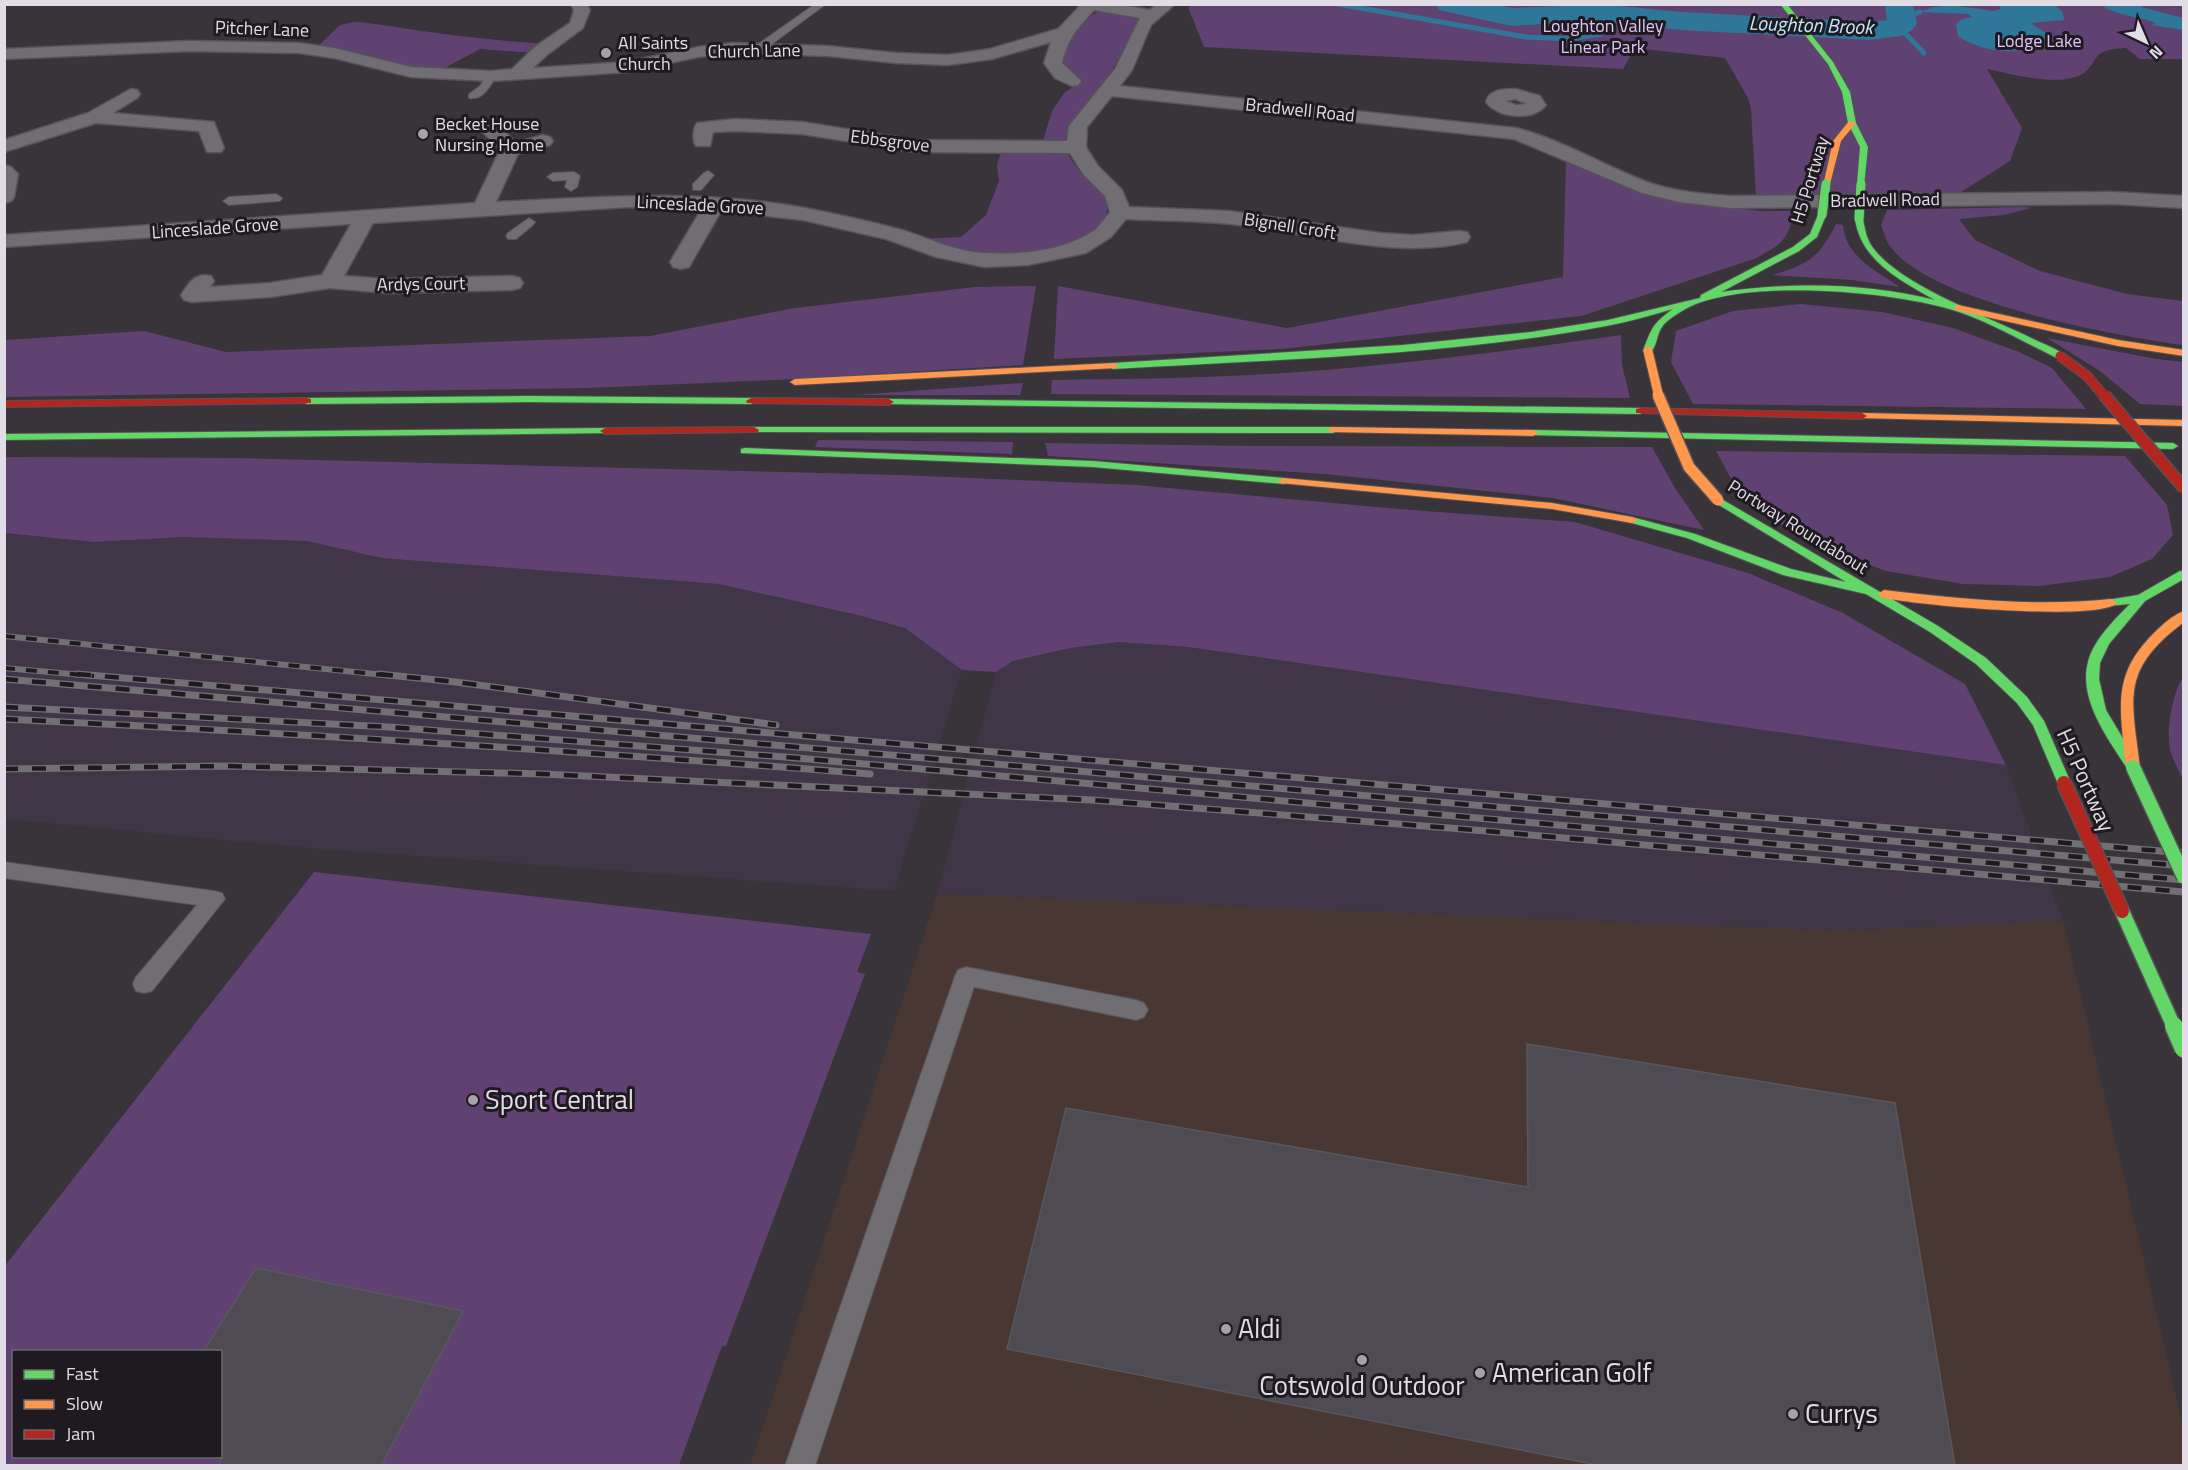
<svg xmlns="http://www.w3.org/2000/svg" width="2188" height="1470" viewBox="0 0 2188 1470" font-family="'Titillium Web',sans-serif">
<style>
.commercial{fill:#483732}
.built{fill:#403647}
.green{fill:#604272;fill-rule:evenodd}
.water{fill:#2e7799}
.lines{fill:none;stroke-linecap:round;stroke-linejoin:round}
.stream{stroke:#2e7799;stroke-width:5}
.river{fill:#2e7799;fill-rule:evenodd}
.building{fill:#4e4c52;stroke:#59575d;stroke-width:1.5}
.lane-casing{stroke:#565258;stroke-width:2}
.street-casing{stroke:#565258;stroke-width:3}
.fast-casing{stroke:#565258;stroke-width:2}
.slow-casing{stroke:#565258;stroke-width:2}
.jam-casing{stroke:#565258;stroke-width:2}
.lane{fill:#706d73;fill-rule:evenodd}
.street{fill:#706d73;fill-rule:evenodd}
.fast{fill:#63d668;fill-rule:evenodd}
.slow{fill:#ff974d;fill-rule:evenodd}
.jam{fill:#b3261e;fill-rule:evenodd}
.rail-far1-casing{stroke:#737075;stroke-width:6}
.rail-casing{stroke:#737075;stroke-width:7}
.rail-far1{stroke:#1e1a20;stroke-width:4;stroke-dasharray:11;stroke-linecap:butt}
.rail{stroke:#1e1a20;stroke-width:4.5;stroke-dasharray:14;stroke-linecap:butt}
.fast-bridge-far2-casing{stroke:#565258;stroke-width:11;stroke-linecap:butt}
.fast-bridge-far1-casing{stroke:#565258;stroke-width:17;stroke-linecap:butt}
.fast-bridge-casing{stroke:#565258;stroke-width:21;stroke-linecap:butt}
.slow-bridge-far1-casing{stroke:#565258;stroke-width:11;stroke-linecap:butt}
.slow-bridge-casing{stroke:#565258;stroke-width:14;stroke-linecap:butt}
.jam-bridge-far2-casing{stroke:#565258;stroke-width:11;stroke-linecap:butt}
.jam-bridge-far1-casing{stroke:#565258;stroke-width:14;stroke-linecap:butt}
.jam-bridge-casing{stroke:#565258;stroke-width:17;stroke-linecap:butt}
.fast-bridge-far2{stroke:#63d668;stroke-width:9}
.fast-bridge-far1{stroke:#63d668;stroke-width:14}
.fast-bridge{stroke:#63d668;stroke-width:18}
.slow-bridge-far1{stroke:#ff974d;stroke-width:9}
.slow-bridge{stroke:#ff974d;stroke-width:11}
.jam-bridge-far2{stroke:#b3261e;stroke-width:9}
.jam-bridge-far1{stroke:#b3261e;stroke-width:11}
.jam-bridge{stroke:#b3261e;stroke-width:14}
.poi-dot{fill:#a6a1a9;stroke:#1e1a20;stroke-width:2}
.labels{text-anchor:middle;stroke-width:6;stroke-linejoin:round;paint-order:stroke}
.far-park-label{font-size:18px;fill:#e1c3f5;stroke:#1e1a20}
.far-street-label{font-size:18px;fill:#e1dce5;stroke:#1e1a20}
.far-poi-label{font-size:18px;fill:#e1dce5;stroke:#1e1a20;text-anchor:start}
.far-water-label{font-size:20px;font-style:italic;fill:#c0e7fc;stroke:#1e1a20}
.street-label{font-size:22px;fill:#e1dce5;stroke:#1e1a20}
.near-poi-label{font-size:27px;fill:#e1dce5;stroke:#1e1a20;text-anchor:start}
</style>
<rect width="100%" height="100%" fill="#38343a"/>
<!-- commercial -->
<polygon class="commercial" points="937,894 1842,931 2063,920 2172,1378 2184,1433 2183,1466 750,1466"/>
<!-- built -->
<g class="built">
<polygon points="4,533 94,542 183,537 307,541 382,558 719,584 858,615 905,628 962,670 894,891 309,848 5,819"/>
<polygon points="1119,642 1188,647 2006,765 2063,920 1842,931 937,894 996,672 1013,661 1071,648"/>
</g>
<!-- green -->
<g class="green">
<path d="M1195,4l988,1v54h-43l-14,-11c-11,1 -24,1 -30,10 -4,6 -7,11 -12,15 -24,15 -72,1 -97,-4l35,59 -12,33 -52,33 -202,2 -5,-87 -3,-11 -23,-40 -90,-10 -12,21 -419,-22 -16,-40z"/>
<path d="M1100,11l39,8 -34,65 -31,36 -11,24h-21l10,-33 13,-19 18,-11 -13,-6 -10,-12c7,-19 20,-44 40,-52z"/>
<path d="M354,22c23,1 45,6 68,9 41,6 82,10 124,13l-12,9 -54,-4 -41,22 -31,-3 -39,-13 -53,-7 24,-23z"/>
<path d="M1001,152l66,1c4,6 8,13 13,19 10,11 27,19 27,36 0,11 -9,20 -17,25 -44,29 -124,25 -170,6l41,-2 25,-22 13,-34 -2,-16z"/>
<path d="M1566,162l100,38 94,11h35c-9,31 -12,33 -41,48l-173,57 -300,33 -227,10 4,-73 229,42 276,-51z"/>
<path d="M2024,207l7,1 -27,7 -45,4 16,21 65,31 87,23 56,7v44c-66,-9 -254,-43 -293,-99 -4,-5 -6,-14 -9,-21l6,-15z"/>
<path d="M1836,224l7,1c2,31 33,46 57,62l-48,-7 -80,-5c35,-10 47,-17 64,-51z"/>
<polygon points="1036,286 1023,365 776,380 586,388 5,397 5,340 144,331 226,352 650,336 795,308 975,287"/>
<polygon points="1801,304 1882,312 1953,328 2019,352 2052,368 2086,409 1693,404 1671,362 1676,331 1733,311"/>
<path d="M1621,335l1,30 8,33 -579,-4 1,-14c83,-1 165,-2 247,-8 108,-8 215,-22 322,-37z"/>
<polygon points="2047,338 2156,359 2183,362 2183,406 2140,404 2100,371"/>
<polygon points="1023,383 1020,395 856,395"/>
<polygon points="818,440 1013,442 1012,454 815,447"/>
<polygon points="1045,443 1248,446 1652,447 1675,488 1704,530 1553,498 1325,474 1048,456"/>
<polygon points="1716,451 2125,456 2167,505 2173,535 2152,559 2110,577 2039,586 1963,584 1886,571 1816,544 1774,520 1740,495"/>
<polygon points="5,457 239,458 898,475 1136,485 1398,509 1575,522 1748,573 1843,613 1965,684 2006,765 1188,647 1119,642 1071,648 1013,661 996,672 962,670 905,628 858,615 719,584 382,558 307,541 183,537 94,542 5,533"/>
<path d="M2183,678v101c-4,-8 -9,-17 -12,-26 -6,-18 1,-61 12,-75z"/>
<path d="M314,872l557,62 -14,38 8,2 -139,372h-4l-43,119h-674l-1,-198zM14,1352h206v104h-206z"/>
</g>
<!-- water -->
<g class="water">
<path d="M1952,5l41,6 8,-2 -2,-4h56l8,8 1,7 -33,3 19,13 -2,7c-30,12 -62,11 -90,-7l-2,-12 6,-5 10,-2 -4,-3 -48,-2 14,-5z"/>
<path d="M2105,5h40l-4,2 42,11v12l-31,-5 4,-2c-17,-7 -34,-6 -52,-16z"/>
</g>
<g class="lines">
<!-- stream -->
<g class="stream">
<polyline points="1338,4 1526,37 1570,39 1601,34"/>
<polyline points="1902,18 1920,12"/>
<polyline points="1899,27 1924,53"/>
</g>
<!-- river -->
<polygon class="river" points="1435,4 1494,4 1512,8 1600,4 1681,12 1869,22 1887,20 1885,4 1913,4 1917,24 1912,30 1901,36 1869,40 1681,30 1587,21 1512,26 1439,10"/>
</g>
<!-- building -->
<g class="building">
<polygon points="1527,1044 1895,1103 1955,1466 1602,1466 1007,1349 1066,1108 1528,1187"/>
<polygon points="256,1268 463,1311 381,1466 220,1466 220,1352 203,1352"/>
</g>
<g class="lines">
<defs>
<g id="lane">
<polygon points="815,4 826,4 765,49 757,49 757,45"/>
<path d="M491,73l5,3c-6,11 -13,24 -27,22v-4l11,-8 7,-12z"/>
<polygon points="708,171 714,175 701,190 693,190 693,184 704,173"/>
<polygon points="574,172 580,176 577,187 571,191 565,187 567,180 553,181 547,177 553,173"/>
<polygon points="276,194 282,198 280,201 229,205 223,201 229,197"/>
<polygon points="529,218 535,222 533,225 516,239 508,239 506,236 508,233"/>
<polygon points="4,862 214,891 222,893 225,899 152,991 144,993 136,991 133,984 136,977 197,905 4,878"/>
<polygon points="966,967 1136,1000 1144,1003 1148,1010 1144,1017 1136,1020 974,987 815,1466 785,1466 955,976 958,970"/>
</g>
<g id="street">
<path d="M571,4h16l3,6 -7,18 -35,26 -15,14 94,-6 71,-15 35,-4 95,3 68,7 52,2 42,-6 68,-20 21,-22 -2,-3h40l33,6 7,-6h18l-24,21 -19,45 -12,16 396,42c48,12 91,40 137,56 25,8 52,10 78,12l382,-4 71,4v12l-71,-4 -382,4 -52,-6 -37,-9 -128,-54 -402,-43 -25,31 -1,20 12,19 24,24 7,17 100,4 151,22 33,2 46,-4 8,1 3,5 -3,5c-74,18 -162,-10 -236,-18 -35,-4 -71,-3 -105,-5l-15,18 -25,16 -58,12 -44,2 -48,-10 -50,-18 -83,-19 -82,-9 -32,56 -8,2 -8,-2 -3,-5 31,-52 -72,-3 -256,16 -29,53 43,3 125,-3 8,2 3,5 -3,5 -8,2 -125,3 -57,-5 -60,9 -78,5 -8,-2 -3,-5c8,-12 14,-23 30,-19l3,5 -4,6 60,-4 52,-8 29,-51 -347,23v-12l471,-32 25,-53 -19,-20 2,-4c14,-3 24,6 32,17l28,-8 7,2 3,4 -3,4 -32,9 -22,48c103,-5 207,-13 309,6 31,6 63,13 93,21 29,8 57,23 87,24 36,2 80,-2 110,-23 5,-5 10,-12 15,-18l-5,-16 -22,-22 -13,-21 -155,-1 -113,-18 -67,-3 -22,1 -3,14h-14c-4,-6 -3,-17 1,-23l38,-4 67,3 113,18 152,1 2,-15 46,-57 25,-51 -46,-8c-17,19 -26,28 -32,53l19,18 -3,4 -6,1 -17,-8 -11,-15 7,-21 -59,17 -44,6 -52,-2 -68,-7 -95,-3 -35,4 -71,15 -136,9 -80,-4 -77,-19 -35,-5 -110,-2 -185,8v-10l185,-8 110,2 35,5 77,19 80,4 21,-2 24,-23 34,-23 4,-13z"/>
<polygon points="131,89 137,90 140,94 137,98 113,113 214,122 224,148 221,152 207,152 199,131 96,123 4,152 4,140 88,113"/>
<path d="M1516,89l24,7 6,9c-12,17 -49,13 -60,-3 3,-13 18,-13 30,-13zM1515,99l12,5 -11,1 -11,-4z"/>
<polygon points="4,165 11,167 18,174 14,197 11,201 4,203"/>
</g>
<g id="fast">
<polygon points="1780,4 1787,4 1833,62 1850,92 1856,123 1868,147 1864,186 1857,184 1860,147 1848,123 1842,92 1828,64"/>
<path d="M1822,212l4,3 -9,22 -18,14 -78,41c70,-10 145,-9 214,8 -34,-19 -74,-39 -80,-81l4,-3 4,3c2,10 3,18 8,26 26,40 119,72 162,94 10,5 24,9 32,17l-8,2c-34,-16 -68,-37 -104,-48 -62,-19 -207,-32 -266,-2 -7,4 -21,12 -25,19 -6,8 -5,23 -14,27l-5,-3c8,-22 10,-28 30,-42 -22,6 -44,13 -67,17 -161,30 -329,33 -493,43l-5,-3 5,-3 290,-18 128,-13 77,-12 92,-22 1,-3 92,-48 17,-13 8,-19z"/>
<polygon points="526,396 751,398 756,401 751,404 526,402 307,404 302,401 307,398"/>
<polygon points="889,399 1640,408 1645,411 1640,414 885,404 885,400"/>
<polygon points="754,427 1333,427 1338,430 1333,433 750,432 749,430"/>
<polygon points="605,428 610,431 609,433 4,440 4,434"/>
<polygon points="1533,430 2173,443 2178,446 2173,449 1529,435 1528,433"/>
<polygon points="745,448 1093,461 1284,478 1290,481 1284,484 1093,467 741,453 741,449"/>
<polygon points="1718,497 1938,626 1986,658 2027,697 2044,721 2071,783 2069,786 2059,786 2033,725 2017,703 1976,664 1930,632 1866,594 1783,575 1687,538 1628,522 1626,520 1632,517 1695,534 1791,569 1846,582 1714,502 1712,500"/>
<path d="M2180,571h4v8l-39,22 -36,43 -9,19 -1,16 7,31 34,57 -7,5 -5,-2c-22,-35 -58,-80 -34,-123 9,-16 23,-30 36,-43l-23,2 -2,-3 2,-3 31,-5z"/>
</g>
<g id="slow">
<polygon points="1849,121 1856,123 1841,141 1830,184 1823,186 1833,141"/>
<polygon points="1958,305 2118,340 2184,350 2184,356 2118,346 1955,310 1955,306"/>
<polygon points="1113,363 1118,366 1117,368 795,385 790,382 795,379"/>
<polygon points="1862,413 2184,420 2184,426 1858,418 1858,414"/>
<polygon points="1333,427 1533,430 1538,433 1533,436 1329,432 1329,428"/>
<polygon points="1284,478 1552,503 1632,517 1638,520 1632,523 1552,509 1280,483 1278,481"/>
<path d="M1884,590c76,9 151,17 227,9l6,4c-19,19 -205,2 -237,-6l-2,-3z"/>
<path d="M2184,611v11c-63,48 -53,73 -44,145l-2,3h-10c-4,-9 -4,-21 -5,-31 -5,-46 -3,-72 31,-106 8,-8 19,-18 30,-22z"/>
</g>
<g id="jam">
<polygon points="307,398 311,399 311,403 4,407 4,401"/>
<polygon points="751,398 889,399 894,402 889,405 747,403 746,401"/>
<polygon points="1640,408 1862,413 1867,416 1862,419 1636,413 1636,409"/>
<polygon points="754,427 759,430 758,432 605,434 600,431 605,428"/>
</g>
</defs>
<!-- lane casing -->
<use href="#lane" class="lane-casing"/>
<!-- street casing -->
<use href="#street" class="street-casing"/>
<!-- fast casing -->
<use href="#fast" class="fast-casing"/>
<!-- slow casing -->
<use href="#slow" class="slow-casing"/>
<!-- jam casing -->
<use href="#jam" class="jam-casing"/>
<!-- lane -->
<use href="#lane" class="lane"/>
<!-- street -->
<use href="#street" class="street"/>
<!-- fast -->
<use href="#fast" class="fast"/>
<!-- slow -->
<use href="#slow" class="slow"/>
<!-- jam -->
<use href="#jam" class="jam"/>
<defs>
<g id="rail-far1">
<polyline points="4,636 394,676"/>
<polyline points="4,668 94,676"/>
</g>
<g id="rail">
<polyline points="77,674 2184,853"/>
<polyline points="379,674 456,682 776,725"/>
<polyline points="4,679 2184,866"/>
<polyline points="4,707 389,727 785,757 2184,880"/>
<path d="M4,719c289,14 578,32 866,55"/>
<polyline points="4,769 226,766 543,774 1092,800 1462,829 2184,892"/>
</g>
</defs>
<!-- rail-far1 casing -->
<use href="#rail-far1" class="rail-far1-casing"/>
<!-- rail casing -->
<use href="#rail" class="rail-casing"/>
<!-- rail-far1 -->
<use href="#rail-far1" class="rail-far1"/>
<!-- rail -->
<use href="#rail" class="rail"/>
<defs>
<g id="fast-bridge-far2">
<polyline points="1822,215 1826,184"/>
<polyline points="1859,219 1861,184"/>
</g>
<g id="fast-bridge-far1">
<polyline points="2133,767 2184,877"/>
<polyline points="2122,911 2174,1027"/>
</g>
<polyline id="fast-bridge" points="2174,1026 2184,1049"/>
<polyline id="slow-bridge-far1" points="1648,351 1659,397"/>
<polyline id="slow-bridge" points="1658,395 1689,467 1718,500"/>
<polyline id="jam-bridge-far2" points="2060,356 2087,376 2105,397"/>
<polyline id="jam-bridge-far1" points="2104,395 2184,488"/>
<polyline id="jam-bridge" points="2064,783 2122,911"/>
</defs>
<!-- fast-bridge-far2 casing -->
<use href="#fast-bridge-far2" class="fast-bridge-far2-casing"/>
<!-- fast-bridge-far1 casing -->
<use href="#fast-bridge-far1" class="fast-bridge-far1-casing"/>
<!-- fast-bridge casing -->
<use href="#fast-bridge" class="fast-bridge-casing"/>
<!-- slow-bridge-far1 casing -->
<use href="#slow-bridge-far1" class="slow-bridge-far1-casing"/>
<!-- slow-bridge casing -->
<use href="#slow-bridge" class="slow-bridge-casing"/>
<!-- jam-bridge-far2 casing -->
<use href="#jam-bridge-far2" class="jam-bridge-far2-casing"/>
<!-- jam-bridge-far1 casing -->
<use href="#jam-bridge-far1" class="jam-bridge-far1-casing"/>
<!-- jam-bridge casing -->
<use href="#jam-bridge" class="jam-bridge-casing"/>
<!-- fast-bridge-far2 -->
<use href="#fast-bridge-far2" class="fast-bridge-far2"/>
<!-- fast-bridge-far1 -->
<use href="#fast-bridge-far1" class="fast-bridge-far1"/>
<!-- fast-bridge -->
<use href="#fast-bridge" class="fast-bridge"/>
<!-- slow-bridge-far1 -->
<use href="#slow-bridge-far1" class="slow-bridge-far1"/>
<!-- slow-bridge -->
<use href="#slow-bridge" class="slow-bridge"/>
<!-- jam-bridge-far2 -->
<use href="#jam-bridge-far2" class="jam-bridge-far2"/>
<!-- jam-bridge-far1 -->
<use href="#jam-bridge-far1" class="jam-bridge-far1"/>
<!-- jam-bridge -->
<use href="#jam-bridge" class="jam-bridge"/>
</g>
<!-- markers -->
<g class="poi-dot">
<circle cx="606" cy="53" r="6"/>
<circle cx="423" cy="134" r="6"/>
<circle cx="473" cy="1100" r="6"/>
<circle cx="1226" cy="1329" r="6"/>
<circle cx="1362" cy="1360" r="6"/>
<circle cx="1480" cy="1373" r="6"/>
<circle cx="1793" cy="1414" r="6"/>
</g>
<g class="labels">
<!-- far-park labels -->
<g class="far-park-label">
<text x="1603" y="32">Loughton Valley<tspan x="1603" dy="21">Linear Park</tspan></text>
<text x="2039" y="47">Lodge Lake</text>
</g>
<!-- far-street labels -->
<g class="far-street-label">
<text transform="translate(262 29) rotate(2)" y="6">Pitcher Lane</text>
<text transform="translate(754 51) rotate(-1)" y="6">Church Lane</text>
<text transform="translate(1300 110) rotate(6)" y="6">Bradwell Road</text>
<text transform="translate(890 141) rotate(7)" y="6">Ebbsgrove</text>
<text transform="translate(1810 180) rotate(-73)" y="6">H5 Portway</text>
<text transform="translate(1885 200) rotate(-1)" y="6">Bradwell Road</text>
<text transform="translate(700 205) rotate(3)" y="6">Linceslade Grove</text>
<text transform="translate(1290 226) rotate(9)" y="6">Bignell Croft</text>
<text transform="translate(215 228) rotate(-4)" y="6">Linceslade Grove</text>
<text transform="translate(421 284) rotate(-1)" y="6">Ardys Court</text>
<text transform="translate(1798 527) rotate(32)" y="6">Portway Roundabout</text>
</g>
<!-- far-poi labels -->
<g class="far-poi-label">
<text x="618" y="49">All Saints<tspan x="618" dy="21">Church</tspan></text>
<text x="435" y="130">Becket House<tspan x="435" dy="21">Nursing Home</tspan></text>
</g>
<!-- far-water labels -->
<g class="far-water-label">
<text transform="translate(1811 25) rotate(2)" y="7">Loughton Brook</text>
</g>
<!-- street labels -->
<g class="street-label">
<text transform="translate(2086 780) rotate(66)" y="8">H5 Portway</text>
</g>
<!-- near-poi labels -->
<g class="near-poi-label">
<text x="485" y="1109">Sport Central</text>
<text x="1238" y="1338">Aldi</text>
<text x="1492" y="1382">American Golf</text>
<text x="1362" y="1395" text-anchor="middle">Cotswold Outdoor</text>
<text x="1805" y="1423">Currys</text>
</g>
</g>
<!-- border -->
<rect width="2188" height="1470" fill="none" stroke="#e1dce5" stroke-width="12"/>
<!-- legend -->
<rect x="12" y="1350" width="210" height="108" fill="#1e1a20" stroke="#6c686f" stroke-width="1.5"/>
<rect x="24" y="1370" width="30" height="9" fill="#63d668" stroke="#6c686f" stroke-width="1.5"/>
<text x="66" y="1380" font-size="18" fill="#e1dce5">Fast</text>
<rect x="24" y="1400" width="30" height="9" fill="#ff974d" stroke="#6c686f" stroke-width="1.5"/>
<text x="66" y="1410" font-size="18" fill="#e1dce5">Slow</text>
<rect x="24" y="1430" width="30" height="9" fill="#b3261e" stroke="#6c686f" stroke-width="1.5"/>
<text x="66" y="1440" font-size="18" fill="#e1dce5">Jam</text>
<!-- north arrow -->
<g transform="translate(2146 42) rotate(136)" stroke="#1e1a20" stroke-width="4.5" paint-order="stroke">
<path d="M0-4.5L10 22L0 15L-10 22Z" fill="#e1dce5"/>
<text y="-9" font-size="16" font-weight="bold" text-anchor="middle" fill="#e1dce5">N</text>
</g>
</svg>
